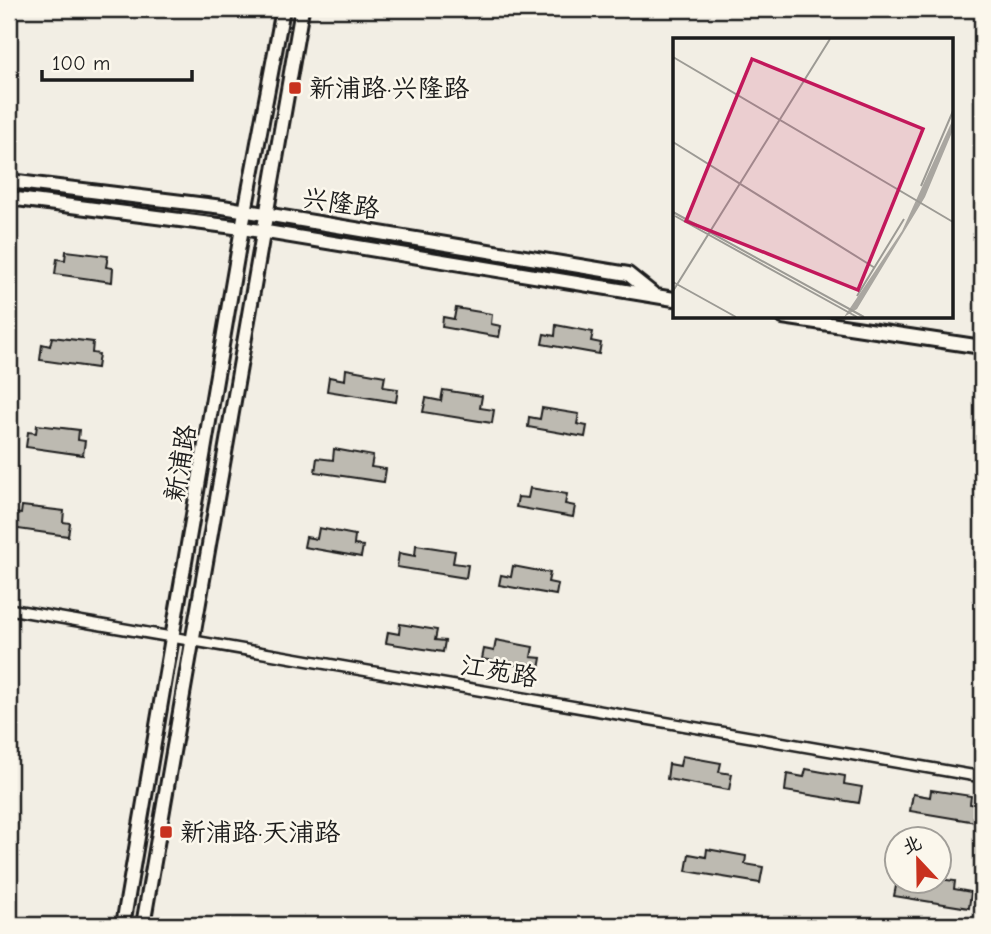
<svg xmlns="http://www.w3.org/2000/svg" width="991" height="934" viewBox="0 0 991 934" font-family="'Comic Neue','LXGW WenKai TC',sans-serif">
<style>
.building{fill:#bdbab1;stroke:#1c1c1c;stroke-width:2}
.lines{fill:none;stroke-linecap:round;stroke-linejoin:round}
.minor-casing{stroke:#1c1c1c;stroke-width:14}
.secondary-casing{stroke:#1c1c1c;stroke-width:18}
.minor{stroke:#fbf7ec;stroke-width:9}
.secondary{stroke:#fbf7ec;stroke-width:12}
.poi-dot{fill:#c8321e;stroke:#fbf7ec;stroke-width:2.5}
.labels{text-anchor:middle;stroke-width:5;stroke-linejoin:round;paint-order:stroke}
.poi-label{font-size:26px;fill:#1c1c1c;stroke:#fbf7ec;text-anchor:start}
.street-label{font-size:26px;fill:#1c1c1c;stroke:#fbf7ec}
.inset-road{fill:none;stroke:#9c9a94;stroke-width:2}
.view{fill:#c2185b;fill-opacity:0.15;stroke:#c2185b;stroke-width:3.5}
.inset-edge{fill:none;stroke:#1c1c1c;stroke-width:3.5}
</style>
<rect width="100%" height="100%" fill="#f2eee4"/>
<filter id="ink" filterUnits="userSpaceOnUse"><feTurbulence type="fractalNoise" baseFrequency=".0143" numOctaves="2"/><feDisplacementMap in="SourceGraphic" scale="14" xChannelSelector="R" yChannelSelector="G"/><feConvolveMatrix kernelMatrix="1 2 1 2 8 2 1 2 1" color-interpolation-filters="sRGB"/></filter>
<g filter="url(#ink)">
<!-- building -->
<g class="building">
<polygon points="66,251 108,256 106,267 113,268 112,282 55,274 57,259 65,260"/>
<polygon points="456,308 492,314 491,324 501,326 499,337 442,327 443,317 454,319"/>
<polygon points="556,325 593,332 591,341 601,343 599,354 542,344 544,334 555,336"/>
<polygon points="52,337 93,342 92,353 99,354 97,368 40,360 42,344 50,346"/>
<polygon points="346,369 385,376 383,387 398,389 396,402 327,391 329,377 345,380"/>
<polygon points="443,390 482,396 480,408 494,410 492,423 423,412 426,398 441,401"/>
<polygon points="542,408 579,414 577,424 587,426 585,437 528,427 529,417 540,419"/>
<polygon points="37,425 79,430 78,440 85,441 83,455 26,447 28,432 36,433"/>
<polygon points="334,449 373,456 371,467 386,469 384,482 315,472 317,458 333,460"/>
<polygon points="530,488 567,494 565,504 575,506 573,517 516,507 518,497 528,498"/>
<polygon points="22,506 64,511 63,522 70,523 68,536 11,528 13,513 21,514"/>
<polygon points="319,528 355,535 354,545 363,546 361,557 304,547 306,537 317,539"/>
<polygon points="416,545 455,551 453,563 468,565 466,578 397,567 399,553 415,556"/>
<polygon points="513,566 550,573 548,582 558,584 556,595 499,585 501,575 511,577"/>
<polygon points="400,624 437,630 435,640 445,641 443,652 386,643 388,632 399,634"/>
<polygon points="496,640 533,647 531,657 541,658 539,669 482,659 484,649 494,651"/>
<polygon points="682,756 721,763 719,772 732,774 729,790 667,779 669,764 680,766"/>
<polygon points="806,769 845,776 844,784 862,787 859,803 785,791 787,774 804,777"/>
<polygon points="931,790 971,796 970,804 982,806 982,823 910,811 913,794 930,797"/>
<polygon points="707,849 746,856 745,864 763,867 760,883 686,871 689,854 706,857"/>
<polygon points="939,879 955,881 954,889 971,892 969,908 894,896 897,881 939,881"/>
</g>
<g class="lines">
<defs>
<polyline id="minor" points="9,609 982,777"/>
<g id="secondary">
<polyline points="9,181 223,207 628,274 653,294"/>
<polyline points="9,198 242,228 674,299"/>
<polyline points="783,317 982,347"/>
<polyline points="123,925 242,228 283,9"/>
<polyline points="143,925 302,9"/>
</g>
</defs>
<!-- minor casing -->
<use href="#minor" class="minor-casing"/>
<!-- secondary casing -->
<use href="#secondary" class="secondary-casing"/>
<!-- minor -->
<use href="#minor" class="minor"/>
<!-- secondary -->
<use href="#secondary" class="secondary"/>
</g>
</g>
<!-- markers -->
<g class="poi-dot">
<rect x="288" y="81" width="14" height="14" rx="3.5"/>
<rect x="159" y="825" width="14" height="14" rx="3.5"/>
</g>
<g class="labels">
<!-- poi labels -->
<g class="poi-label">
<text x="309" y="97">新浦路·兴隆路</text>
<text x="180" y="841">新浦路·天浦路</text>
</g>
<!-- street labels -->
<g class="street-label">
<text transform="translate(341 203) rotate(9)" y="9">兴隆路</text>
<text transform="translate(180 463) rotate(-80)" y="9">新浦路</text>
<text transform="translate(499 671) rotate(10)" y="9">江苑路</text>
</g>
</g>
<!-- overview -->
<g transform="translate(673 38)">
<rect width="280" height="280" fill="#f2eee4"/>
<path d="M280,81v11l-28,67 -68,112 -13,8 58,-86z" fill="#a9a6a0"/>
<path class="inset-road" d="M0,19l280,165M0,104l202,126M248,148l32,-75M0,174l191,105M2,178l182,101M0,244l63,35M0,253l157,-252M184,258l47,-77"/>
<path class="view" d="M79,21l171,70 -65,161 -172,-69z"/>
<rect width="280" height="280" class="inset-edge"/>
</g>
<!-- margin -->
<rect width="991" height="934" fill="none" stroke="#fbf7ec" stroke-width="35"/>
<rect x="18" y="18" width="956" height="899" fill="none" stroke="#1c1c1c" stroke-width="2.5" filter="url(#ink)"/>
<!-- north arrow -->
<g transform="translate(918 860) rotate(338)"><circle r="33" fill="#fbf7ec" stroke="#a29f99" stroke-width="2"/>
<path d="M0-5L12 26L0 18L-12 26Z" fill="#c8321e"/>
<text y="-10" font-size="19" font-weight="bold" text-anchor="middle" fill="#1c1c1c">北</text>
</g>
<!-- scale -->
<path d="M42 70v10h150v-10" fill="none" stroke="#1c1c1c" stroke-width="3.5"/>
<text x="52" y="70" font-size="21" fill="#1c1c1c" stroke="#fbf7ec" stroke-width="5" paint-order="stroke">100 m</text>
</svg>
